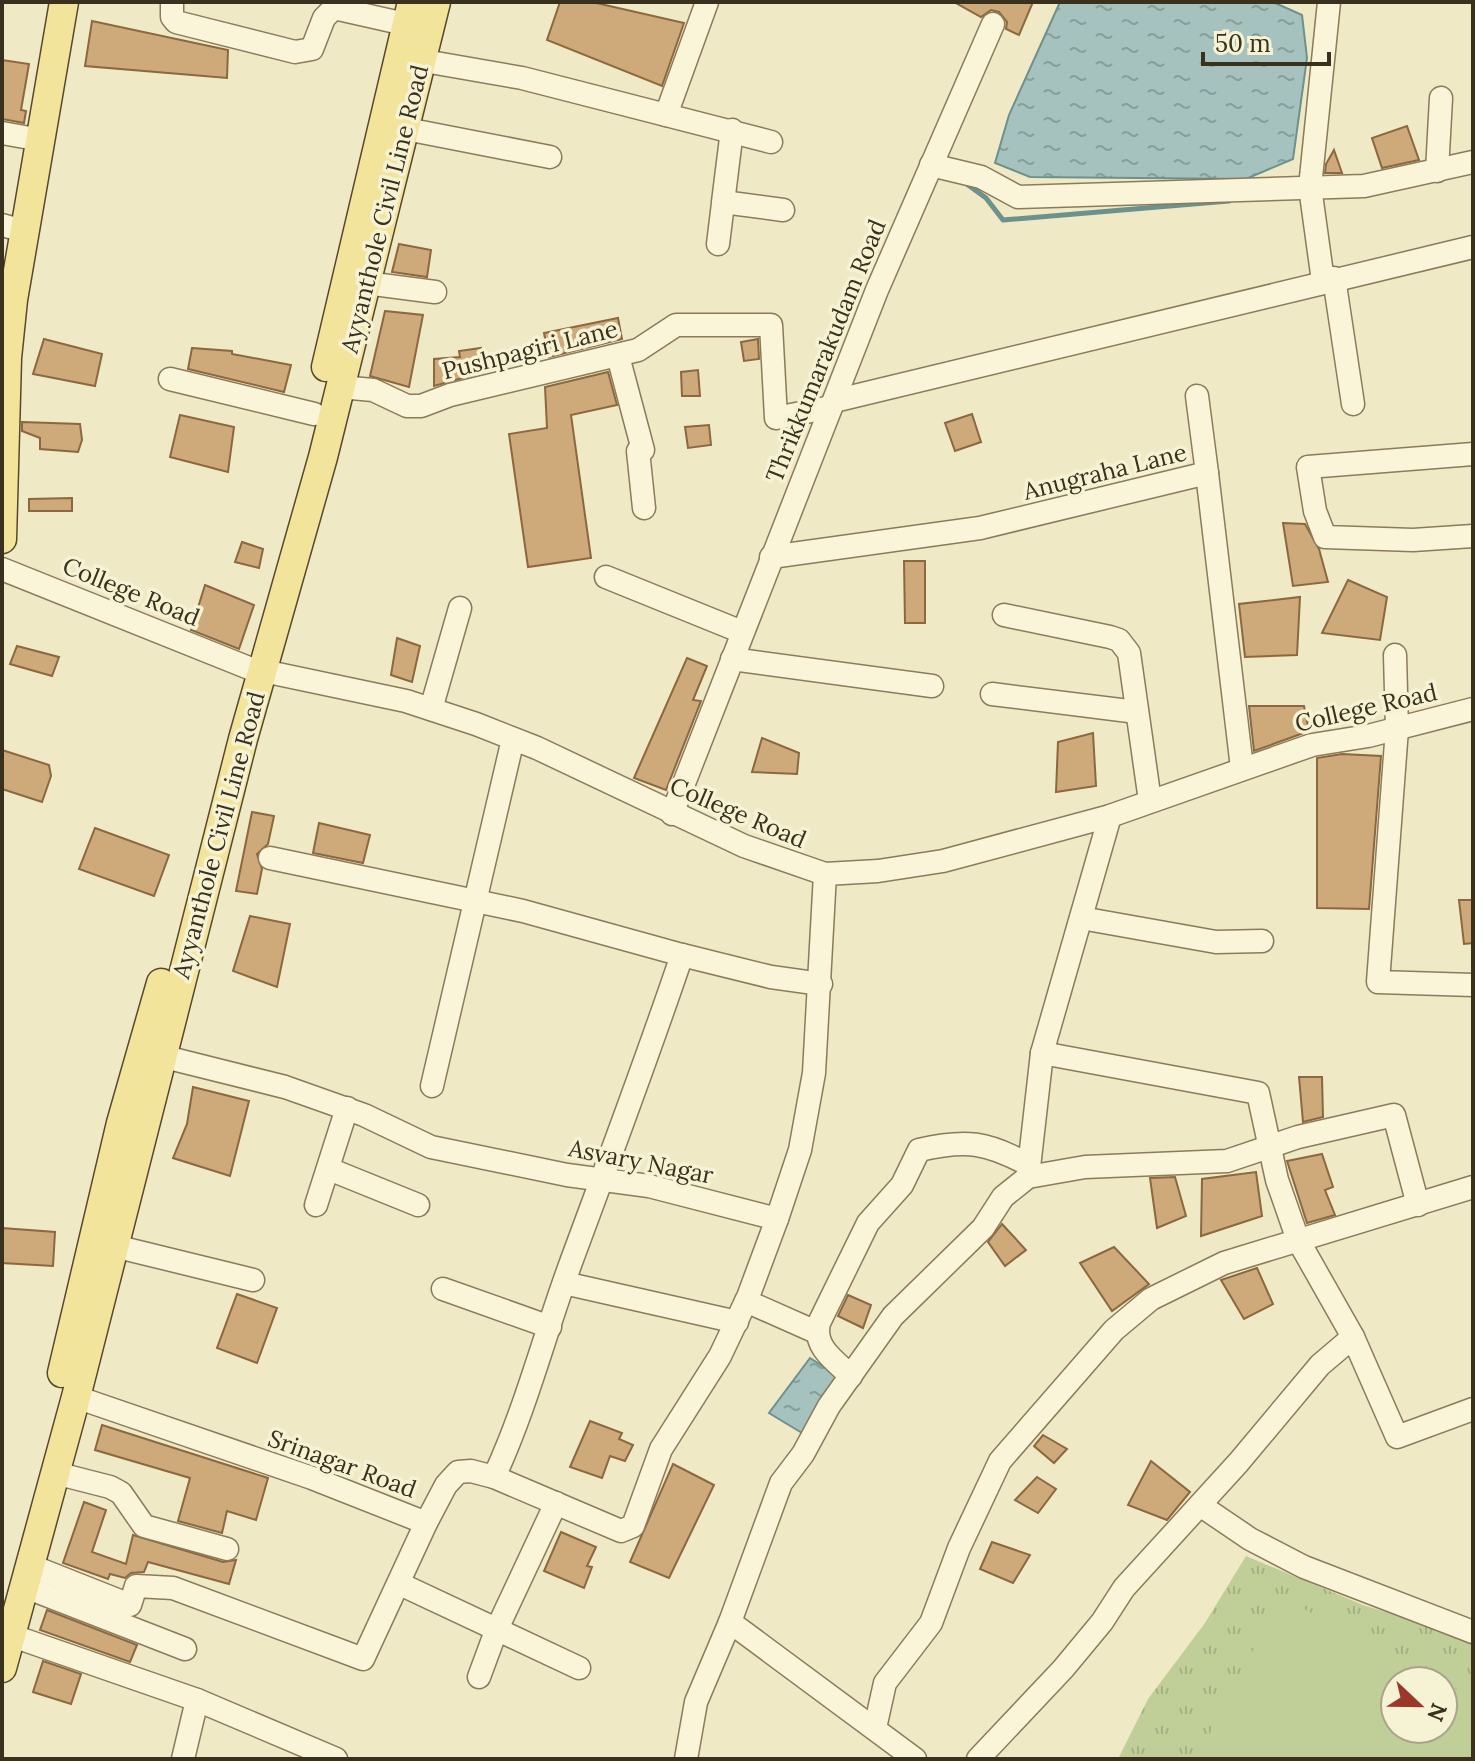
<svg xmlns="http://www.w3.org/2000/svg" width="1475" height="1761" viewBox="0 0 1475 1761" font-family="Lora,serif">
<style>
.park{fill:url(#park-tufts);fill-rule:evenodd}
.pitch{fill:#c0ce98}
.water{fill:url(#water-ripples);stroke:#6d918d;stroke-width:2}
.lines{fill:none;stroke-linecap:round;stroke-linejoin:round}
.stream{stroke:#6d918d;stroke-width:5}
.building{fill:#cea97a;stroke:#8b683f;stroke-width:2}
.minor-casing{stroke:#8b7b5a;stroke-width:25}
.major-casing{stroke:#58482e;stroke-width:31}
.minor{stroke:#faf4d8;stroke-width:22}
.major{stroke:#f3e49c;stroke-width:28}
.labels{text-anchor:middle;stroke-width:7;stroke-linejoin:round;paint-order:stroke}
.street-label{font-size:24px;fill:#3a301e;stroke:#f6f2d4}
</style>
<defs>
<pattern id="park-tufts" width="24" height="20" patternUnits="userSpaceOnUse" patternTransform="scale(2)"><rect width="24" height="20" fill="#c0ce98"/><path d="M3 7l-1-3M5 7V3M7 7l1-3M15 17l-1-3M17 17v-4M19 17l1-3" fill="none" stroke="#a6b183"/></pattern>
<pattern id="water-ripples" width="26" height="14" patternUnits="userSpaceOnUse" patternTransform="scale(2)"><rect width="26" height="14" fill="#a6c2be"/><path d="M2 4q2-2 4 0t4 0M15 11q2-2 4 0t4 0" fill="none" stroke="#889e9a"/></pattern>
</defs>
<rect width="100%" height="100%" fill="#efe9c5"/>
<!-- park -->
<path class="park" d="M1246,1556l117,49 110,34v120h-355l30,-60 57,-76zM1395,1681h48v48h-48z"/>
<!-- pitch -->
<polygon class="pitch" points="1281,1597 1440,1681 1395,1681 1395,1729 1443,1729 1443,1682 1473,1698 1473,1759 1197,1758"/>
<!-- water -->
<g class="water">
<polygon points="1060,2 1273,2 1302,15 1307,58 1293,159 1246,179 1030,177 995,163 1009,115"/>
<polygon points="810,1358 838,1376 802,1433 769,1413"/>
</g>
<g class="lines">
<!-- stream -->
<polyline class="stream" points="964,182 986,198 1003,220 1229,201"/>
</g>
<!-- building -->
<g class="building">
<polygon points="560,2 592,2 684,23 662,86 547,40"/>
<polygon points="954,2 1033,2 1019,35 1006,29 1007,22 999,12 991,10 981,17"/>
<polygon points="92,21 228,50 227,78 85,66"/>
<polygon points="2,60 29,64 21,110 26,111 24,123 2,119"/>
<polygon points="1407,126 1419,160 1382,168 1372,138"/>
<polygon points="1334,150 1342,173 1325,173 1326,164"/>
<polygon points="399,244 431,250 427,277 392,272"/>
<polygon points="385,311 423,315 409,387 370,376"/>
<polygon points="618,318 622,339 549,357 544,333"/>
<polygon points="44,339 102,354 95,386 33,374"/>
<polygon points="758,339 759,359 744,361 741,342"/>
<polygon points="192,348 232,351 232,354 291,365 284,392 188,369"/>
<polygon points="481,348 484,372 434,386 434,359 460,357 459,351"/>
<polygon points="698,370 700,396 682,396 681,372"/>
<polygon points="608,372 617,405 571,415 591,558 528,567 509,434 547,428 545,387"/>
<polygon points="972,414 981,442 955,451 945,423"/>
<polygon points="180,415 234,427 228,472 170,457"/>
<polygon points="22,422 80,424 82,440 78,452 40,449 40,438 22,431"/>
<polygon points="709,425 711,445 688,448 685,427"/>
<polygon points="72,498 72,511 29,511 29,499"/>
<polygon points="1283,523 1305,524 1319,549 1328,582 1293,586"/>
<polygon points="242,542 263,549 259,568 235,562"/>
<polygon points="904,561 925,561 925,623 905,623"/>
<polygon points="1348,580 1387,597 1380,640 1322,633"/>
<polygon points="205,585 254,605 239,649 191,630"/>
<polygon points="1300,597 1297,655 1245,657 1239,604"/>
<polygon points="397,638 420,646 412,682 391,675"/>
<polygon points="17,646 59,657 52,676 10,664"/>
<polygon points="687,658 707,666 693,700 701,701 666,790 634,778"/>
<polygon points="1249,706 1304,706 1309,731 1254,751"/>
<polygon points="1093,733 1096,786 1056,792 1058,742"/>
<polygon points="762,738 799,753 797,774 752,772"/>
<polygon points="2,750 49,765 51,776 42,802 2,789"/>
<polygon points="1342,754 1381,756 1369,909 1317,908 1317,758"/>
<polygon points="252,812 274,816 268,844 257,854 262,869 257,894 236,891"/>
<polygon points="319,823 370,835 363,863 313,853"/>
<polygon points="95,828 169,855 154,896 79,869"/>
<polygon points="1459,900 1473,900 1473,943 1464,944"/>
<polygon points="250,916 290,924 277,987 233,971"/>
<polygon points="1299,1077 1322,1077 1323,1117 1303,1122"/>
<polygon points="193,1087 249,1101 230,1176 173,1158 187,1124"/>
<polygon points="1322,1154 1333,1187 1325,1190 1335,1215 1307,1223 1287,1161"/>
<polygon points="1256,1172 1262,1216 1201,1236 1202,1179"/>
<polygon points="1175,1177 1186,1216 1157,1228 1150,1178"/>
<polygon points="1002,1224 1026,1250 1005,1266 988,1242"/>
<polygon points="2,1228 55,1232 53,1266 2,1263"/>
<polygon points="1114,1247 1149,1284 1112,1311 1080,1263"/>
<polygon points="1257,1268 1273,1304 1244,1319 1221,1280"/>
<polygon points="237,1294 277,1308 257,1363 217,1348"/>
<polygon points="848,1295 871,1305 863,1328 838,1316"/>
<polygon points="590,1421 622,1433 619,1439 633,1445 625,1461 610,1456 602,1478 570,1467"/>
<polygon points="102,1425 268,1478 256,1520 227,1511 222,1533 178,1521 190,1478 95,1450"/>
<polygon points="1043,1435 1067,1449 1054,1463 1034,1446"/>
<polygon points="1151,1461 1190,1492 1167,1520 1128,1505"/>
<polygon points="673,1464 714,1485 669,1578 630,1562"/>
<polygon points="1037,1477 1056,1489 1038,1513 1015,1500"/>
<polygon points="84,1502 106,1510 92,1552 126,1564 133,1535 223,1562 236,1560 229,1584 148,1562 144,1572 131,1573 125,1578 110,1574 108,1579 63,1563"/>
<polygon points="561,1532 596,1547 587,1566 592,1567 584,1588 544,1571"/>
<polygon points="992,1542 1030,1555 1013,1583 980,1569"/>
<polygon points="47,1610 137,1645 130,1662 40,1630"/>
<polygon points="43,1661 81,1674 71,1704 33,1692"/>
</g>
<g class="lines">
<defs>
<g id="minor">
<polyline points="172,2 172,17 176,22 295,52 312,49 324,18 334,8 405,24"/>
<polyline points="407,58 522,78 771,142"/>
<polyline points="666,115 707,2"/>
<polyline points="406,129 550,157"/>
<polyline points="2,133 41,140"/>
<polyline points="931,165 981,177 1018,197 1364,186 1473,162"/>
<polyline points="1437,171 1441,98"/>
<polyline points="2,225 24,231"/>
<polyline points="718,244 732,130 723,202 783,210"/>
<polyline points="1334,278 1353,404"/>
<polyline points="1323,281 1310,187 1329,2"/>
<polyline points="366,283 435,292"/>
<polyline points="618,356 643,450 638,451 644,508"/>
<polyline points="170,379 314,414"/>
<polyline points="340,387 373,390 407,406 421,406 450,395 638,350 676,325 771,325 776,418 831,407"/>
<polyline points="1197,396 1207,473"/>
<polyline points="834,401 1473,247"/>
<polyline points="1473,454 1308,467 1315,511 1325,537 1413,540 1473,536"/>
<polyline points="771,557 980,528 1207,473 1242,768"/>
<polyline points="2,569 249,668 406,701 476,724 537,748 744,846 825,874 878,871 943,861 1110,816 1312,745 1368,736 1473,709"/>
<polyline points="606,577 742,632"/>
<polyline points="1004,615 1110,637 1119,640 1129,653 1150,801"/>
<polyline points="1395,655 1397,729 1378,982 1473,985"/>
<polyline points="732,659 932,686"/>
<polyline points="992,694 1137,712"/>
<polyline points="431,709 460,608"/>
<polyline points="672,814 877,290 993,24"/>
<polyline points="1081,918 1216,942 1262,941"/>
<polyline points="682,955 771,977 821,984"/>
<polyline points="161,1056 285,1087 364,1115 431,1147 567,1175 649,1186 777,1219 800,1150 814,1073 825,874"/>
<polyline points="432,1086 513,739"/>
<polyline points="329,1169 418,1205"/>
<polyline points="1028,1176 1042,1053 1110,816"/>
<polyline points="316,1205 347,1108"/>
<polyline points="114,1246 253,1280"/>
<polyline points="564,1283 737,1322"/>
<polyline points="443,1289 550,1327"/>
<polyline points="746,1301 816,1332"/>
<polyline points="1353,1337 1397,1437 1473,1409"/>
<path d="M851,1376c-16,-15 -38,-29 -32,-53l49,-100 34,-38 17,-35c47,-11 68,-8 110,15"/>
<path d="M76,1397l236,81 114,45 20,-38 12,-13 13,-1 23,6c32,-69 50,-141 76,-212 38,-103 77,-206 112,-310l-159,-44 -253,-53"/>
<polyline points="55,1473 110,1487 121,1493 144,1526 227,1549"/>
<polyline points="494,1477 621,1531 633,1526 661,1449 720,1356 748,1297 777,1219"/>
<polyline points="1200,1505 1250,1539 1304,1567 1473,1632"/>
<polyline points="29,1565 130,1605 136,1586 173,1588 363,1659 426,1523"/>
<polyline points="400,1584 579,1668"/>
<polyline points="23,1586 185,1649"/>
<polyline points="730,1622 781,1483 803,1454 829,1406 893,1316 983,1228 1003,1197 1028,1177 1085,1167 1227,1161 1298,1137 1394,1115 1418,1205"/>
<polyline points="10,1635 197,1700 183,1759"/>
<polyline points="479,1677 496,1631 556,1503"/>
<polyline points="197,1700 336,1759"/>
<polyline points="875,1728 885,1683 931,1623 959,1548 1000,1461 1114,1330 1151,1299 1224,1263 1473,1187"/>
<polyline points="686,1759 696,1702 730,1622 915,1759"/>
<polyline points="978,1759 1063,1669 1102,1622 1124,1588 1238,1463 1320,1365 1353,1337 1298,1240 1277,1180 1258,1093 1042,1053"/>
</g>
<g id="major">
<polyline points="326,367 412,2"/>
<polyline points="2,539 7,358 13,300 64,2"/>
<polyline points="62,1373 121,1123 161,983"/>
<polyline points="2,1668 76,1397 243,739 323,457 436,2"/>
</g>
</defs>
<!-- minor casing -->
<use href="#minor" class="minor-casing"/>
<!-- major casing -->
<use href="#major" class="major-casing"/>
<!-- minor -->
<use href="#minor" class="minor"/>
<!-- major -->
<use href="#major" class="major"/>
</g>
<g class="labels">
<!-- street labels -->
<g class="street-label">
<text transform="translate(385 209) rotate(-76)" y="8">Ayyanthole Civil Line Road</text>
<text transform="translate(530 350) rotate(-14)" y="8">Pushpagiri Lane</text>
<text transform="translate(826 351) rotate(-68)" y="8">Thrikkumarakudam Road</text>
<text transform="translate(1105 472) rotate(-14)" y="8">Anugraha Lane</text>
<text transform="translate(131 592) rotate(22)" y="8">College Road</text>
<text transform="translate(1366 708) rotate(-13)" y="8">College Road</text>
<text transform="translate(738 813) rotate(23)" y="8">College Road</text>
<text transform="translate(219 835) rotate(-75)" y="8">Ayyanthole Civil Line Road</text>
<text transform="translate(641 1162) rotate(11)" y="8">Asvary Nagar</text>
<text transform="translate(342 1464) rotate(20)" y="8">Srinagar Road</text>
</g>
</g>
<!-- border -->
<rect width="1475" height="1761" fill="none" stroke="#3a301e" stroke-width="8"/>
<!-- north arrow -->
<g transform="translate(1419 1705) rotate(112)"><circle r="38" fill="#f6f2d4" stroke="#aba48b" stroke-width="2"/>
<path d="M0-6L14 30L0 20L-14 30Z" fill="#9b3829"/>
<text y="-12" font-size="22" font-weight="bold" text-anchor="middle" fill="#3a301e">N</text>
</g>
<!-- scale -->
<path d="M1203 52v12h126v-12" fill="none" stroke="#3a301e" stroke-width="4"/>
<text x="1215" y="52" font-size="24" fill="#3a301e" stroke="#f6f2d4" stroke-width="6" paint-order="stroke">50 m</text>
</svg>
